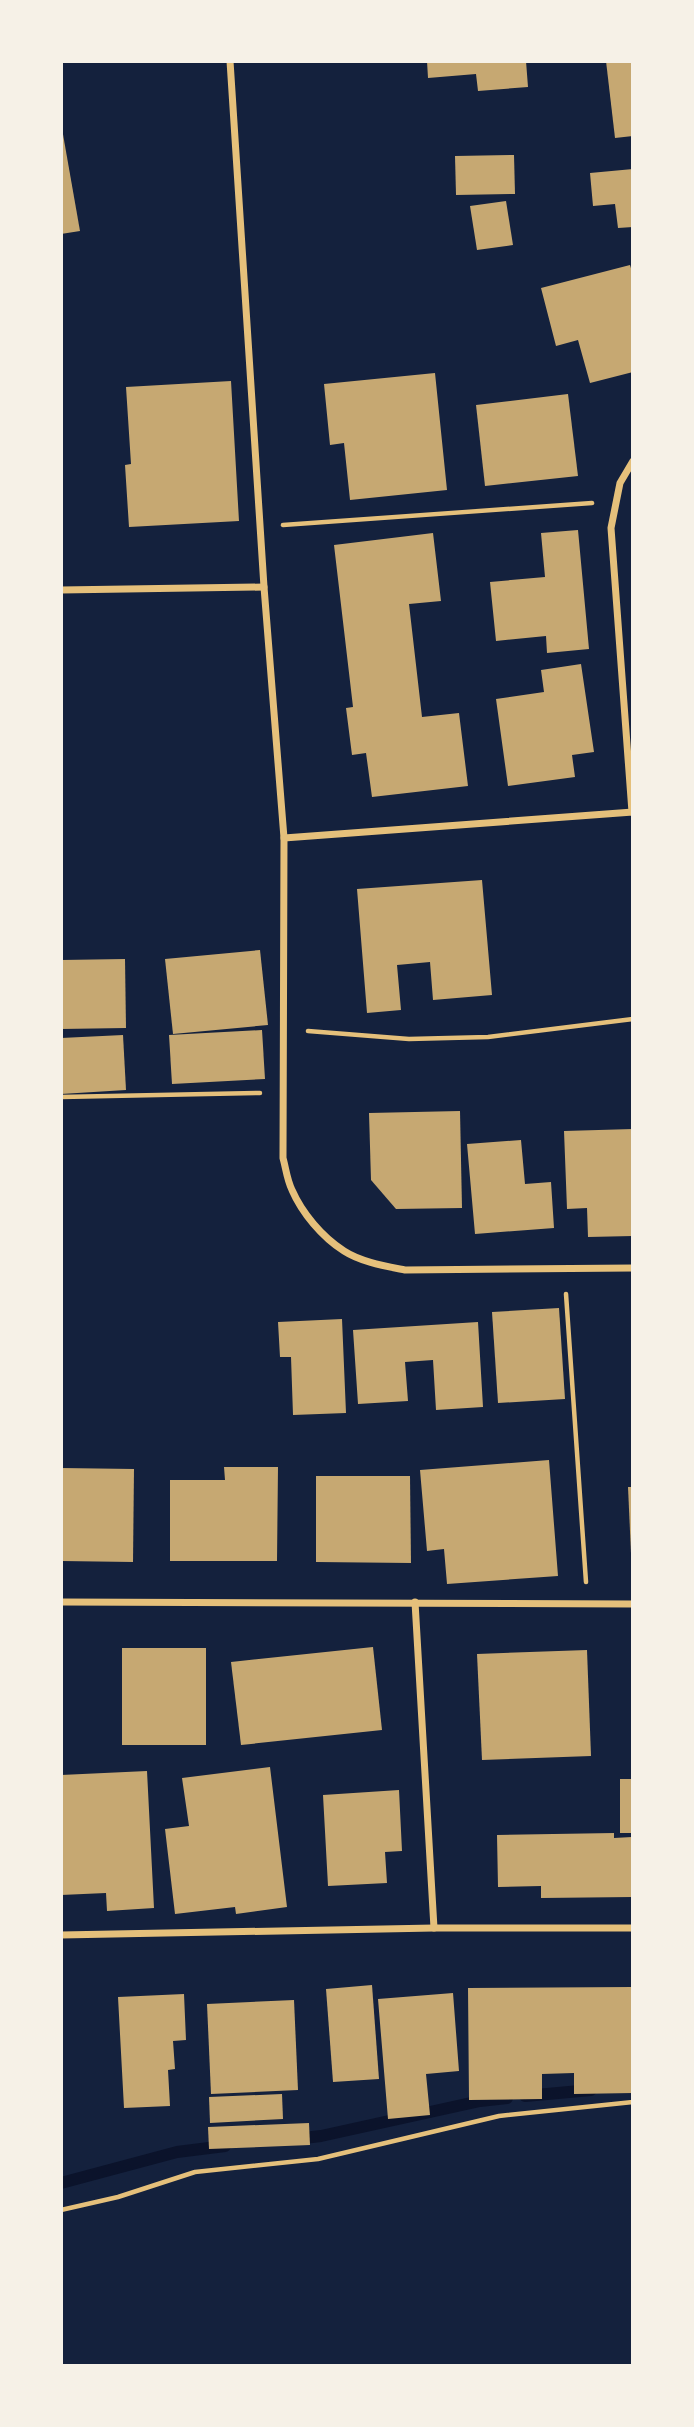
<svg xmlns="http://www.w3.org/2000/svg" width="694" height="2427" font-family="'Noto Serif',serif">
  <rect width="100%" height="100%" fill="#14213d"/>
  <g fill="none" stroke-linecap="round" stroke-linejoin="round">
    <g stroke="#0b132b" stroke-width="12">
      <polyline points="525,2096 591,2090"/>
      <polyline points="295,2139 321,2136 480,2101 507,2098"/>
      <polyline points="61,2183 177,2152 225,2146"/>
    </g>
  </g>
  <g fill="#c6a872">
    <polygon points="427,61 526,61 528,87 478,91 476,74 428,78"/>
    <polygon points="606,61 633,61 633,136 615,138"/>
    <polygon points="61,123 80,231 61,234"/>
    <polygon points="514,155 515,194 456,195 455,156"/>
    <polygon points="633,169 633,227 618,228 615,204 593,206 590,173"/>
    <polygon points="506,201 513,245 477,250 470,206"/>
    <polygon points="630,265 633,275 633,372 590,383 578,340 556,346 541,288"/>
    <polygon points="435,373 447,490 350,500 344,443 330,445 324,384"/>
    <polygon points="231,381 239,521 129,527 125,465 131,464 126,387"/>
    <polygon points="568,394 578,476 485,486 476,405"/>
    <polygon points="578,530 589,649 547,653 546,636 496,641 490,582 545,577 541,533"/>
    <polygon points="433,533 441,601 409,604 422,717 459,713 468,786 372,797 366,753 352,755 346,708 353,707 334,545"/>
    <polygon points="581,664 594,752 572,755 575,777 508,786 496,699 544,692 541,670"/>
    <polygon points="482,880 492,995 433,1000 430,962 397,965 401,1010 367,1013 357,889"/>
    <polygon points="260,950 268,1025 173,1034 165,959"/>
    <polygon points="125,959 126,1028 61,1029 61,960"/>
    <polygon points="262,1030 265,1079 172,1084 169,1035"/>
    <polygon points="123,1035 126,1090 61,1094 61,1038"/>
    <polygon points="460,1111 462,1208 396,1209 371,1180 369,1113"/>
    <polygon points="633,1129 633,1236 588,1237 587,1208 567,1209 564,1131"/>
    <polygon points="521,1140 525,1184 551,1182 554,1228 475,1234 467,1144"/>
    <polygon points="559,1308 565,1399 498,1403 492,1312"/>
    <polygon points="342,1319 346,1413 293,1415 291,1357 280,1357 278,1322"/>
    <polygon points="478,1322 483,1407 436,1410 433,1360 405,1362 408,1401 358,1404 353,1330"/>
    <polygon points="549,1460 558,1576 447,1584 444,1549 427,1551 420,1470"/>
    <polygon points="224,1467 278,1467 277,1561 170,1561 170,1480 225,1480"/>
    <polygon points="61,1468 134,1469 133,1562 61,1561"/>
    <polygon points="316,1476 410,1476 411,1563 316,1562"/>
    <polygon points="628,1487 633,1487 633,1553 631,1553"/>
    <polygon points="373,1647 382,1730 241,1745 231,1662"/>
    <rect x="122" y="1648" width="84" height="97"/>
    <polygon points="587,1650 591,1756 482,1760 477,1654"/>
    <polygon points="270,1767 287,1907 236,1914 235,1907 175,1914 165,1829 189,1826 182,1778"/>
    <polygon points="147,1771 154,1908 107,1911 106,1893 61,1895 61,1775"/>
    <rect x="620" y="1779" width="13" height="54"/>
    <polygon points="399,1790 402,1851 385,1852 387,1883 328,1886 323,1795"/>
    <polygon points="614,1833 614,1838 632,1837 633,1897 541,1898 541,1886 498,1887 497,1835"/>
    <polygon points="372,1985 379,2079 333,2082 326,1989"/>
    <polygon points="633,1987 633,2093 574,2094 574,2073 542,2074 542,2099 469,2100 468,1988"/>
    <polygon points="453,1993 459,2071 426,2074 430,2115 388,2119 378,1999"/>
    <polygon points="184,1994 186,2040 173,2041 175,2069 168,2070 170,2106 124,2108 118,1997"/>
    <polygon points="294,2000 298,2090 211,2094 207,2004"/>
    <polygon points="282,2094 283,2119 210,2123 209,2097"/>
    <polygon points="309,2123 310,2145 209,2149 208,2127"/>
  </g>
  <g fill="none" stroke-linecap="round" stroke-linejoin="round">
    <g stroke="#e5c07b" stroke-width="4.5">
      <polyline points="283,525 592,503"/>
      <polyline points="308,1031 409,1039 488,1037 633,1019"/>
      <polyline points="61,1097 260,1093"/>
      <polyline points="566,1294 586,1582"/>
      <polyline points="61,2210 118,2197 195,2172 318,2159 499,2116 633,2102"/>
    </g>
    <g stroke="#e5c07b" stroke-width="7">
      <path d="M230,61L264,587L284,838L283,1158C286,1169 287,1180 292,1190C302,1213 322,1237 344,1251C361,1262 385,1266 405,1270L633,1268"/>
      <polyline points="61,590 264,587"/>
      <polyline points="632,812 611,528 620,483 633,461"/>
      <polyline points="284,838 633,812"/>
      <polyline points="61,1602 633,1604"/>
      <polyline points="415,1602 434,1928"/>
      <polyline points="61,1935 434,1928 633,1928"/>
    </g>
  </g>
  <rect width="694" height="2427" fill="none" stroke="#f6f1e7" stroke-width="126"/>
</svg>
